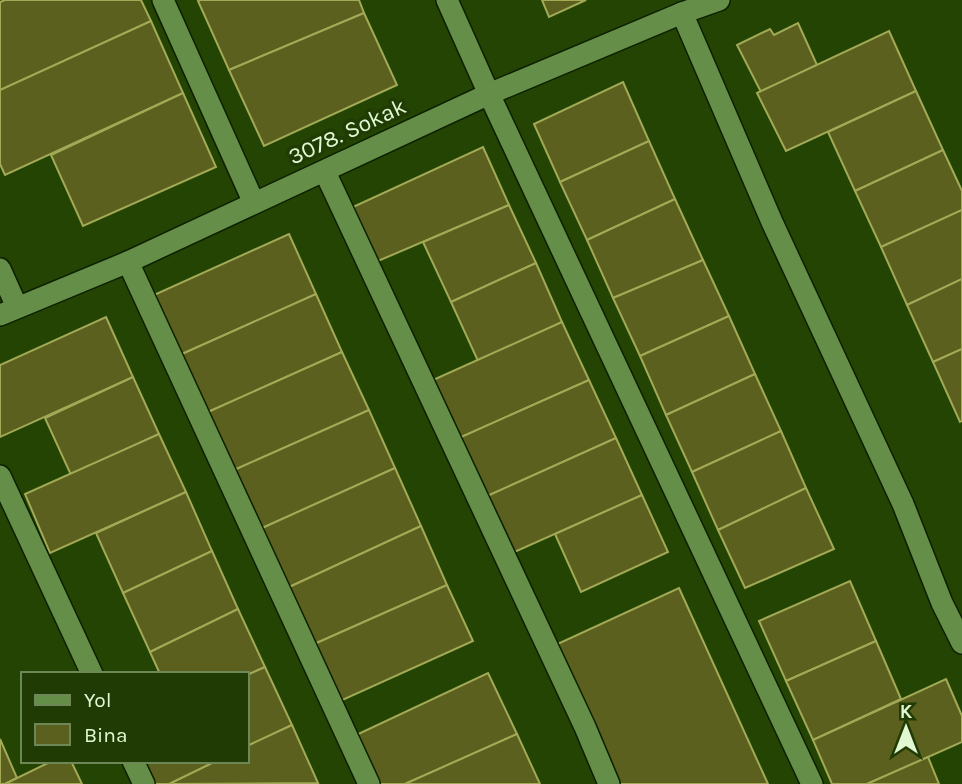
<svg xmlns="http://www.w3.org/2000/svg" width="962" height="784" font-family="Karla,sans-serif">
  <rect width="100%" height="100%" fill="#203c04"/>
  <path fill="#244404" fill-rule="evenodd" d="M0,0H962V784H0ZM23,674H247V761H23Z"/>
  <g fill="#5b601f" stroke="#a2aa56" stroke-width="2">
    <polygon points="5,0 141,0 151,21 0,90 0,2"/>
    <polygon points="200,0 359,0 364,13 229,70 198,1"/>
    <polygon points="542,0 586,0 549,17"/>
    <polygon points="364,13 397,85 264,146 229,70"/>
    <polygon points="151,21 183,93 5,175 0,164 0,90"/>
    <polygon points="798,23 817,65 761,92 737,45 770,29 774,35"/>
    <polygon points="889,31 916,91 786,151 757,93"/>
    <polygon points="623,82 649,141 560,182 534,124"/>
    <polygon points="916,91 943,150 855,191 828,132"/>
    <polygon points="183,93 216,167 83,226 51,155"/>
    <polygon points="649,141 675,199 587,240 560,182"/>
    <polygon points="483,147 509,205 378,261 353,207"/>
    <polygon points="943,150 962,191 962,210 881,247 855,191"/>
    <polygon points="675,199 703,260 613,298 587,240"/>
    <polygon points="509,205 536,263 451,302 423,242"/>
    <polygon points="962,210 962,279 907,305 881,247"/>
    <polygon points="289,234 316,294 182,354 154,295"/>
    <polygon points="703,260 729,316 640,356 613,298"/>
    <polygon points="536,263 562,322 478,361 451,302"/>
    <polygon points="962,279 962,349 933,362 907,305"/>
    <polygon points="316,294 342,352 208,412 182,354"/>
    <polygon points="729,316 755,374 666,415 640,356"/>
    <polygon points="106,317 133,377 0,437 0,365"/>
    <polygon points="562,322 589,380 459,438 433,380"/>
    <polygon points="962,349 962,421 960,422 933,362"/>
    <polygon points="342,352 369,410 234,470 208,412"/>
    <polygon points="755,374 781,431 692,472 666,415"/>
    <polygon points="133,377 159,434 71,475 45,418"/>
    <polygon points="589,380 616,438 485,497 459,438"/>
    <polygon points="369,410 395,468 260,529 234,470"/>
    <polygon points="781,431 806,488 718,530 692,472"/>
    <polygon points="159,434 186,492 50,553 25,494"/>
    <polygon points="616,438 642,495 510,554 485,497"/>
    <polygon points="395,468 421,526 287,588 260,529"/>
    <polygon points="806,488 834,549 745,588 718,530"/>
    <polygon points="186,492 212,551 123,593 96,533"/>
    <polygon points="642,495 668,552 581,592 555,534"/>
    <polygon points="421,526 447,585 312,645 287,588"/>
    <polygon points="212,551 238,609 150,652 123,593"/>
    <polygon points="850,581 876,641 786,681 759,621"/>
    <polygon points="447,585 473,641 338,702 312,645"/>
    <polygon points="679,588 768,784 614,784 551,647"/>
    <polygon points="238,609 265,667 247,675 160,674 150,652"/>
    <polygon points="876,641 901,699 813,740 786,681"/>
    <polygon points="265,667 292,725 247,746 247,675"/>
    <polygon points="488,673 517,734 405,784 376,784 354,736"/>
    <polygon points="946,679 962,716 962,742 867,784 832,784 813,740"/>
    <polygon points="292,725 318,783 169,784 216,761 247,761 247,746"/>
    <polygon points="517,734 540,784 405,784"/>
    <polygon points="0,739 17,778 5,784 0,784"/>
    <polygon points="928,757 939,784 867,784"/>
    <polygon points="52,761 71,761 82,784 5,784"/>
    <polygon points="145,761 216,761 169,784 155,784"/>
  </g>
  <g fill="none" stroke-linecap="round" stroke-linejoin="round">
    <defs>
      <g id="minor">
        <polyline points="163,0 254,203"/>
        <polyline points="447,0 489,94 812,784"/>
        <polyline points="682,13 772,222 903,504 942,603 962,643"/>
        <polyline points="325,172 585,727 609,784"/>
        <polyline points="128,262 369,784"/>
        <polyline points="0,269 17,307"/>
        <polyline points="0,315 128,262 489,94 682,13 719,0"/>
        <polyline points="0,476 92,674"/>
        <polyline points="133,761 144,784"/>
      </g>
    </defs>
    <use href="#minor" stroke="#0d2000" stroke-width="24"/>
    <use href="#minor" stroke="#658e48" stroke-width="21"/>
  </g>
  <g text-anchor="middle" stroke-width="7" stroke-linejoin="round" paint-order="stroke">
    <g font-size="23" fill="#e1f8d3" stroke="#203c04">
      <text transform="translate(347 131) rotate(-25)" y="8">3078. Sokak</text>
    </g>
  </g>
  <rect x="21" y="672" width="228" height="91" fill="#203c04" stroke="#6d8757" stroke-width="2"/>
  <rect x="35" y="695" width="35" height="10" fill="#658e48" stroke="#6d8757" stroke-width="2"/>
  <text x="84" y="707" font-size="21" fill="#e1f8d3">Yol</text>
  <rect x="35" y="724" width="35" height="21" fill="#5b601f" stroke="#6d8757" stroke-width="2"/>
  <text x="84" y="742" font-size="21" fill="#e1f8d3">Bina</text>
  <g transform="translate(906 728)" stroke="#203c04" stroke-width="5" paint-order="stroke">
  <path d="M0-5L12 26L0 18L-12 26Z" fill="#e1f8d3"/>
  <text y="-10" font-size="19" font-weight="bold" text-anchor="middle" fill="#e1f8d3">K</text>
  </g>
</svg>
